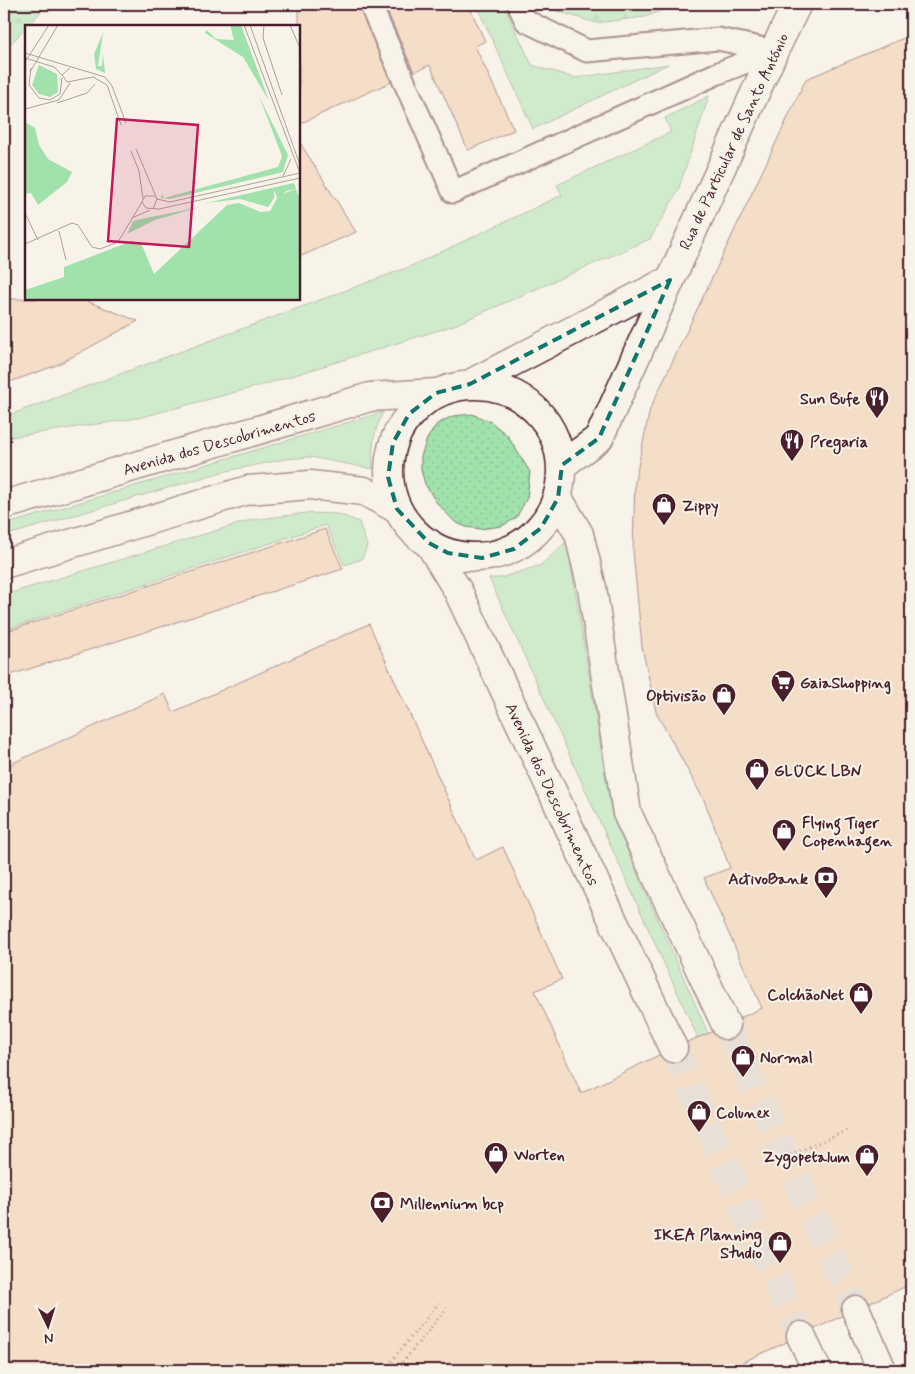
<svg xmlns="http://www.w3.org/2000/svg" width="915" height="1374" font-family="Mynerve,sans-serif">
  <defs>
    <pattern id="grass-dots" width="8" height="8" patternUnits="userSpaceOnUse" patternTransform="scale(1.25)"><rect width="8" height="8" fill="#a1e1ab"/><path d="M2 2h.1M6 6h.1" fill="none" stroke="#8cc193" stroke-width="1.8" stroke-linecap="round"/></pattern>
    <pattern id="forest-firs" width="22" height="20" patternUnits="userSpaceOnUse" patternTransform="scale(1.25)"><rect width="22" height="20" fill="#a1e1ab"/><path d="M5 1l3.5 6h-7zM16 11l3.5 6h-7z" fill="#8cc193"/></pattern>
  </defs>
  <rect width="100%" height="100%" fill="#f7f3e8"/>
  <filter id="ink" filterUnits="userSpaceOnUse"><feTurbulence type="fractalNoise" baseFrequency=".02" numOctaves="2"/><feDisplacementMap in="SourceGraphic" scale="10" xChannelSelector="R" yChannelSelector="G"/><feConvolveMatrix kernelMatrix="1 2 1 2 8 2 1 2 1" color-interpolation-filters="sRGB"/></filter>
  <g filter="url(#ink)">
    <polygon fill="url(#grass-dots)" stroke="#76806b" points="472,414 491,422 507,435 530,472 527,498 516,518 502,526 480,529 466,527 455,522 436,502 425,484 421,470 421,456 427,439 437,424 453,416"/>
    <g fill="url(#forest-firs)" stroke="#76806b">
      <polygon points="4,4 48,4 4,51"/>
      <polygon points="544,4 678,4 645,17 596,23 547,8"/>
    </g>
    <g fill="#a1e1ab" stroke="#76806b">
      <polygon points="476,4 503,4 532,65 575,78 668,64 533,129"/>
      <polygon points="709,96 678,191 650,239 452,326 266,384 138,418 4,438 4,417 409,267 562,195 557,185 671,132 665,118"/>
      <path d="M383,412C374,430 371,449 373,469L310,457L285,459L222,472L4,536V525Z"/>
      <polygon points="307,513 339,514 359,522 367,546 362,559 344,565 326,525 4,630 4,595 251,520"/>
      <polygon points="567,541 612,816 708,1033 698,1038 489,578 500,578 541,565"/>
    </g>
    <g fill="#f0c5a0" stroke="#4a1f2b">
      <polygon points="299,4 358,4 391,82 299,124"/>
      <polygon points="384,4 468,4 485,41 475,46 514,130 468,150 430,65 414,72"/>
      <polygon points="911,35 911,1284 870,1303 865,1297 858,1295 849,1296 843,1301 841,1308 842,1316 815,1329 809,1323 802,1320 795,1322 788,1328 786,1334 787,1342 725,1370 4,1370 4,767 165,694 173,712 369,624 476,860 503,847 562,979 535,991 581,1093 659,1055 665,1061 672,1064 679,1062 686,1056 688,1050 687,1042 712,1032 717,1037 724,1040 733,1039 738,1034 741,1027 740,1018 762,1008 704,878 730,868 704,800 656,712 642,647 633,550 635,481 650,409 806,79"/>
      <polygon points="299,141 356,232 299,257"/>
      <polygon points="4,299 81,299 138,321 57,365 4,384"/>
      <polygon points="325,529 343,569 4,677 4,632"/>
    </g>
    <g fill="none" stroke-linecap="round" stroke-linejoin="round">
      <g stroke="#d4c9c2" stroke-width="28" stroke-dasharray="28 14" stroke-linecap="butt">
        <polyline points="726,1025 856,1310"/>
        <polyline points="673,1048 801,1336"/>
      </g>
      <defs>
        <g id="service">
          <polyline points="370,4 453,192 716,74 774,51"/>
          <polyline points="518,4 526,21 587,51 718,39 774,51"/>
        </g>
        <g id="minor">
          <polyline points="470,384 670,280"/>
          <polyline points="562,465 599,438 774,51 797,4"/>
        </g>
        <g id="secondary">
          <circle cx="475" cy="471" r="86"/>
          <polyline points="558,498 579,534 592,588 627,813 726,1025"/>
          <polyline points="4,505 370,397 436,393"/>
          <polyline points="429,543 458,591 673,1048"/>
          <polyline points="4,564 248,490 310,485 364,491 397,509"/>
          <polyline points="856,1310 882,1370"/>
          <polyline points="801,1336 817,1370"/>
        </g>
      </defs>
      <use href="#service" stroke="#4a1f2b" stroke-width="25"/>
      <use href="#minor" stroke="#4a1f2b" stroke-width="31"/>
      <use href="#secondary" stroke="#4a1f2b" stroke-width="31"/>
      <g stroke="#4a1f2b" stroke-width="3" stroke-dasharray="1 4" stroke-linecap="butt">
        <polyline points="786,1157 850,1129"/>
        <polyline points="388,1365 439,1303"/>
        <polyline points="396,1370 447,1308"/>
      </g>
      <use href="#service" stroke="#f7f3e8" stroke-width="21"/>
      <use href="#minor" stroke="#f7f3e8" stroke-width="28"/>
      <use href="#secondary" stroke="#f7f3e8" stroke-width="28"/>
    </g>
  </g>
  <path d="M0 0H915V1374H0ZM670,280L599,438L562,465L558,498L541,528L514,549L482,558L448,553L429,543L397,509L388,477L393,443L409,414L436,393L470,384Z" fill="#f7f3e8" fill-opacity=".55" fill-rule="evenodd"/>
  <path fill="none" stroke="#0f766e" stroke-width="4" stroke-dasharray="10 6" stroke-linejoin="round" d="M670,280L599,438L562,465L558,498L541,528L514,549L482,558L448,553L429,543L397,509L388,477L393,443L409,414L436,393L470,384Z"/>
  <defs>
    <symbol id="restaurant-pin" viewBox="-11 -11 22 30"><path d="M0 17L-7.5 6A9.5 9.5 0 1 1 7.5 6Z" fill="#4a1f2b" stroke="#f7f3e8"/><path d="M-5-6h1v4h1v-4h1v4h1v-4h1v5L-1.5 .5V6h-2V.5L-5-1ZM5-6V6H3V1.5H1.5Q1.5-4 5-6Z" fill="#fff"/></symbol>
    <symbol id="shop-pin" viewBox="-11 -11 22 30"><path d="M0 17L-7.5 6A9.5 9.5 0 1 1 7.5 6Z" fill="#4a1f2b" stroke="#f7f3e8"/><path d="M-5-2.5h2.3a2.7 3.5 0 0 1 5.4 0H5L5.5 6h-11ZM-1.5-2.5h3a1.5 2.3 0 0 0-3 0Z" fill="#fff"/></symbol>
    <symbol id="supermarket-pin" viewBox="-11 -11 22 30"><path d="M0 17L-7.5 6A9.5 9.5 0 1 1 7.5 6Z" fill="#4a1f2b" stroke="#f7f3e8"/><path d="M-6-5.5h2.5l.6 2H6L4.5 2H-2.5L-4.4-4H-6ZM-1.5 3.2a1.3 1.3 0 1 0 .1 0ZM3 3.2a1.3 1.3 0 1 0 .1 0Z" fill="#fff"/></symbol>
    <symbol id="bank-pin" viewBox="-11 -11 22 30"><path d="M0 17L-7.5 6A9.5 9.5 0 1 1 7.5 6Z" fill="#4a1f2b" stroke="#f7f3e8"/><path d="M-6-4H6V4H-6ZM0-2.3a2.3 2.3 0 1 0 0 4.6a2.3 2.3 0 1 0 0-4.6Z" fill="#fff"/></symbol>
  </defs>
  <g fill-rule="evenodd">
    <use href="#restaurant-pin" x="863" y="384" width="28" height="38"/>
    <use href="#restaurant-pin" x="778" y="427" width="28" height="38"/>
    <use href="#shop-pin" x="650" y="491" width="28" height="38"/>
    <use href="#supermarket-pin" x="769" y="668" width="28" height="38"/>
    <use href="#shop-pin" x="710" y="681" width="28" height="38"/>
    <use href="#shop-pin" x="743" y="756" width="28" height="38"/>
    <use href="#shop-pin" x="770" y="817" width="28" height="38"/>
    <use href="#bank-pin" x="812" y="864" width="28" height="38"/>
    <use href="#shop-pin" x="847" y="980" width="28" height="38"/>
    <use href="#shop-pin" x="729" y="1043" width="28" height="38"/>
    <use href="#shop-pin" x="685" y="1098" width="28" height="38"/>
    <use href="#shop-pin" x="482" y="1140" width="28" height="38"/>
    <use href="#shop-pin" x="853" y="1142" width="28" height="38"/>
    <use href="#bank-pin" x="368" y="1189" width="28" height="38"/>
    <use href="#shop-pin" x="766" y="1229" width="28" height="38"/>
  </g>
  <g text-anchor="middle" stroke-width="4" stroke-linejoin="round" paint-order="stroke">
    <g font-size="16" fill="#4a1f2b" stroke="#f7f3e8">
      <text transform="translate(733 141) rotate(-65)" y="6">Rua de Particular de Santo António</text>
      <text transform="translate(219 442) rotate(-16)" y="6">Avenida dos Descobrimentos</text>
      <text transform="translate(553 794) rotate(65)" y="6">Avenida dos Descobrimentos</text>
    </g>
    <g font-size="16" font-weight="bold" fill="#4a1f2b" stroke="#f7f3e8" text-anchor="start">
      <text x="860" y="404" text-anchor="end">Sun Bufe</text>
      <text x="810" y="447">Pregaria</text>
      <text x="682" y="511">Zippy</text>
      <text x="800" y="688">GaiaShopping</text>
      <text x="706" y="701" text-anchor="end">Optivisão</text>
      <text x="774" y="776">GLÜCK LBN</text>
      <text x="802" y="828">Flying Tiger<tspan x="802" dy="18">Copenhagen</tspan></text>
      <text x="808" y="884" text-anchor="end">ActivoBank</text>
      <text x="844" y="1000" text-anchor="end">ColchãoNet</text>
      <text x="760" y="1063">Normal</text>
      <text x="716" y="1118">Colunex</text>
      <text x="514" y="1160">Worten</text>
      <text x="850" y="1162" text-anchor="end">Zygopetalum</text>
      <text x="400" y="1209">Millennium bcp</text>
      <text x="762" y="1240" text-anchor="end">IKEA Planning<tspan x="762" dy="18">Studio</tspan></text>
    </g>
  </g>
  <g transform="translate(25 25)">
    <rect width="275" height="275" fill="#f7f3e8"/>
    <path d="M205,0H216L244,76L218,32L180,8L182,5L191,14L209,15ZM14,40L32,49L33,67L25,72L14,69L7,60Z" fill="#a1e1ab"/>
    <path d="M0,97L10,103L14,120L23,134L47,147L42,157L13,180L6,168L0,169ZM271,164L275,175V275H0V265L39,252V242L107,216L116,218L129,249L202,180L214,178L236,187L245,186L254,170Z" fill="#a1e1ab"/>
    <path d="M78,8L73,41H77L78,29L80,48L71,44L69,29ZM234,71L263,130L258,147L145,174L136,173L137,169L139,173L253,142L257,131ZM269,158L271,164L261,166L253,174L249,165V173L243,182L215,174L181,178ZM175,182L130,195L102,209L108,196L116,194Z" fill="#a1e1ab"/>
    <path fill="none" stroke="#b29e9c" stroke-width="1" d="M219,0L275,148M225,0L275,140M239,0L238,13L257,70M265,0L275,23M0,28L80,52L87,61L101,98M0,33L29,42L37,50M0,37L24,0M6,43L4,60L14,73L25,75L35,69L37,53M45,43L37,50L42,57L68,52L82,60L96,100M5,47L33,0M32,78L62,68L70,59M0,84L34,75L45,58M111,124L132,174L128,184M106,126L114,146L118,174M258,151L266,134M130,171H120L117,177L121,183L134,184L275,153M132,174L145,177L275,148M0,188L13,215M107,193L125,185M34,206L41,235M0,219L47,198L53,200L67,222L75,224L93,217L117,177"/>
    <path fill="#c2185b" fill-opacity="0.15" stroke="#c2185b" stroke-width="2.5" d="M92,94L173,100L164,222L83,216Z"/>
    <rect width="275" height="275" fill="none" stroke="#4a1f2b" stroke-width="2.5"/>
  </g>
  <rect width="915" height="1374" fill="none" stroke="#f7f3e8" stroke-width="20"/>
  <rect x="10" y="10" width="895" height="1354" fill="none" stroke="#4a1f2b" stroke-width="2" filter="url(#ink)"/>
  <g transform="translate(48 1326) rotate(176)" stroke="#f7f3e8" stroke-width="4" paint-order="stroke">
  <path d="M0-4L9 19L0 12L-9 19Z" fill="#4a1f2b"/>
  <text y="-8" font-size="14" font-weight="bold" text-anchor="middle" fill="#4a1f2b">N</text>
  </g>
</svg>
